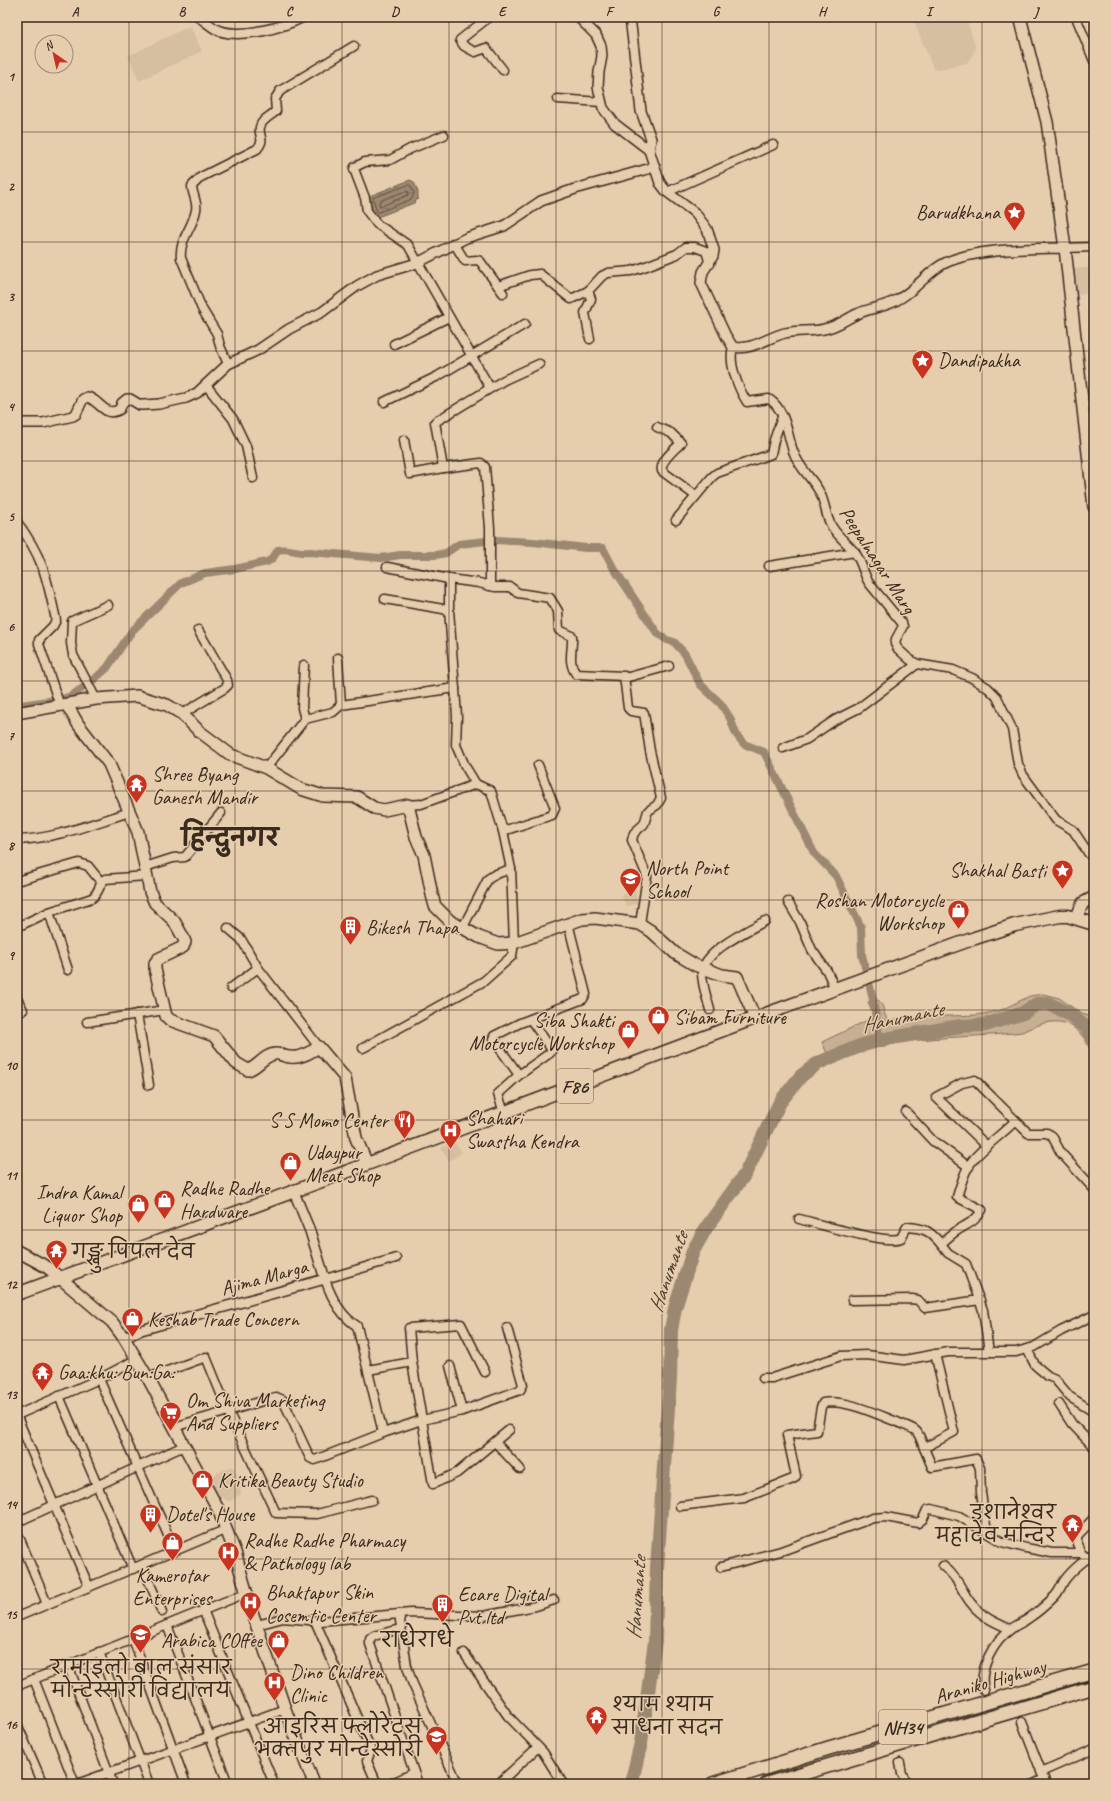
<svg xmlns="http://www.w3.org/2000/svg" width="1111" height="1801" font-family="Caveat,'Playpen Sans Deva',sans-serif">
  <defs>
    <pattern id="water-ripples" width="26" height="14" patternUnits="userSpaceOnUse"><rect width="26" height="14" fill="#9c8770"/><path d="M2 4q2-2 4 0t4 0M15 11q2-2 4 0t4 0" fill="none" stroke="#806f5b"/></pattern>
  </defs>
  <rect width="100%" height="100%" fill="#e6cdae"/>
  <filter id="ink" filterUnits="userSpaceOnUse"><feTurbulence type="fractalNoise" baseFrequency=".025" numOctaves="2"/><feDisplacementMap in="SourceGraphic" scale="8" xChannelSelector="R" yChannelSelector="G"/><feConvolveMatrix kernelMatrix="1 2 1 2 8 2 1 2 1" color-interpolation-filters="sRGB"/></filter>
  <g filter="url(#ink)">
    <g fill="#d6bea0">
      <polygon points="920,17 966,17 976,49 967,63 934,70 914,22"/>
      <polygon points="190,26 202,51 139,81 128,56"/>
      <polygon points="1094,267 1094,294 1069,293 1066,270"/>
      <polygon points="635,890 638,903 626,906 621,895"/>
      <polygon points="454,1141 462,1153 449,1161 441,1148"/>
      <polygon points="233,1466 240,1482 241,1494 229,1502 217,1494 207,1478"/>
    </g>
    <path fill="#c7af94" stroke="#816c59" d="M1043,994L1059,998L1082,1014L1089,1016L1094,1012V1053C1074,1019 1059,1014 1022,1032C958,1040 890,1033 832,1065L822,1042L870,1019L873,1013L868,1002L878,1000C885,1006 883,1014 888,1021L922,1017L977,1015L999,1011L1030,996Z"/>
    <polygon fill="url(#water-ripples)" stroke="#75624f" points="410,180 414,182 418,192 418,199 414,203 375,218 367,197"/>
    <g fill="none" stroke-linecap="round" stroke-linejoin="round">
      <g stroke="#624f3f" stroke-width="1">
        <polygon points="409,185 411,186 414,193 412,199 379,212 377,212 373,198"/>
        <polygon points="406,191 409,192 408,195 382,206 379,205 380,201"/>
      </g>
      <g stroke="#75624f" stroke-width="2.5">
        <polyline points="1087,1028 1094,1020"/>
        <polyline points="26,1262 51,1277"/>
      </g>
      <path stroke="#9c8770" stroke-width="8" d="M17,704L21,705L62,699L71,696L90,683L107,668L132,631L181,583L205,573L235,569L267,562L272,559L278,550C290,547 298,554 310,552L381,558L400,555H436L446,553L459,544L495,540L533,542L586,548H603L613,567L657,633L667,640L674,642L685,654L700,684L721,704L730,718L736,734L744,744L764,752L814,853L836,876L861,927L862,955L872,995L880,1040"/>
      <polyline stroke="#9c8770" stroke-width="14" points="631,1784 641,1743 655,1641 657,1568 670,1379 671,1330 675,1308 693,1251 706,1228 745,1174 780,1102 801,1076 818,1063 860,1046 880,1040 960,1026 985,1025 1023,1013 1037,1004 1047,1003 1058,1008 1070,1015 1087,1028 1094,1043"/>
      <defs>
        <g id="minor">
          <polyline points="489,17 460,40 464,46 475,52 486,48 503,70"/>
          <polyline points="1076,17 1094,61"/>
          <polyline points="558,99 601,102"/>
          <polyline points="444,135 410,149 390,160 365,162 355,167 354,169 365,198 367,211 377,224 408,245 490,388"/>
          <polyline points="667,192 773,145"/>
          <polyline points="454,243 465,261 477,260 480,261 503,293"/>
          <polyline points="1065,248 1094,247"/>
          <polyline points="498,286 530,275 540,274 571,299 588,291 602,276 608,273 631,271 641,268 677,254 686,247 695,247 706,251 710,264"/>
          <polyline points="588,291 591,299 585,313 590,339"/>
          <polyline points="394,344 449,317"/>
          <path d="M733,347C728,363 738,388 747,402L769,399C786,410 787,433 793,451C800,470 810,475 819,491C825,501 825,513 830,523C835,535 847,542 855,553C862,562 863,573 869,583L902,623L903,626L896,639L895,644L898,649L909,659L917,664L953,670L972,678L988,688L997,697L1012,729L1018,764L1023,775L1056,820L1073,830L1089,854L1094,855"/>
          <path d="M228,364L220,346L217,334L202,309L181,258C179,239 193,228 196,210C198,202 192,194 192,186L201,177L257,149C266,139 258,137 260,127C262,119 271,116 276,111L275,99L280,91L354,46"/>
          <polyline points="206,385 233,419 246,446 253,478"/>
          <polyline points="384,402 438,376 525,324"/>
          <path d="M657,427L671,433L681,443C674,450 659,462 662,471L696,496"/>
          <polyline points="404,440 410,474 443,468"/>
          <polyline points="676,520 712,477 717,473 771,454 774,440 782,417"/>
          <path d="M17,522C43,557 47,578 56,620L53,626L39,640V644L60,706"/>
          <polyline points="769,566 855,552"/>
          <polyline points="387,567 449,579 449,610 457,716 456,745 465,766 476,784 421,804 408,805"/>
          <path d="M449,579L479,583L495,587H510L518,593L550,598L558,611L559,630L572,636C573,650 567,662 576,674L624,676L628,708L631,711L644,713L650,751L661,798L657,805L648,811L644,824L634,833L632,840L647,876L640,924"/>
          <polyline points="490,586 490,528 485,467 481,463 443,468 435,422 504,380 539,364"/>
          <polyline points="385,599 449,610"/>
          <polyline points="338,658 341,705"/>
          <polyline points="304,665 302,708 305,719"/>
          <polyline points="625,678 669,666"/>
          <polyline points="96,699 73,655 71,643 72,621 108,605"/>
          <polyline points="182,714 225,688 228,685 227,680 198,630"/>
          <polyline points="783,748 807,739 835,720 859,708 917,664"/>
          <polyline points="266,768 305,719 333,712 341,705 455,688"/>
          <polyline points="503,831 552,815 555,808 538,765"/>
          <path d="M17,840C56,839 93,823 130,812"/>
          <polyline points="145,867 173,858 185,857 221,813"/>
          <polyline points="20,880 79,863 88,866 101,882"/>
          <polyline points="788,902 800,922 812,950 827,971 835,989"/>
          <polyline points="49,912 68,970"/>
          <path d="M17,927L49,912L92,898C100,892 98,885 105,879L146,876"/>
          <polyline points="463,927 488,879 496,874 511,869"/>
          <polyline points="228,928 241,939 258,968 319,1047"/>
          <polyline points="231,988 258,968"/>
          <polyline points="17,999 23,1010"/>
          <path d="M710,1010C707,998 702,985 702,973C703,951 749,930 765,921"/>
          <polyline points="137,1014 149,1085"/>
          <polyline points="87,1022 165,1010"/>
          <polyline points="363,1048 484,981 512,956 514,943 511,869 503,831 491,791 476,784"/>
          <polyline points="519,1075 550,1053 552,1050 531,1020"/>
          <polyline points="906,1112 933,1141 969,1167"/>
          <polyline points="504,1113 498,1094 519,1075 493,1039 494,1036 520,1023 583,999 586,994 568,923"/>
          <polyline points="987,1146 936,1097 962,1083 975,1080 1028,1133 1047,1133 1052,1136 1061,1153 1094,1189"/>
          <path d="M799,1219C816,1223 887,1245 901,1238L907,1227C925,1228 930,1231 941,1244"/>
          <polyline points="852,1300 912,1299 918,1300 925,1308 980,1300"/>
          <polyline points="1027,1349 1035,1365 1048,1376 1055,1379 1070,1397 1094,1412"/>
          <path d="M989,1352L983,1310L966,1264L948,1253L941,1244C945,1240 950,1236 955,1232C965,1225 976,1222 982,1210L957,1197C960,1187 963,1176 968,1167C979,1149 1001,1136 1015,1121"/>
          <polyline points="450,1366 462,1411"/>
          <polyline points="368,1370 412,1362"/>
          <polyline points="485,1372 461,1324 409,1328 412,1362 433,1484 457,1473 509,1430"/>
          <polyline points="148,1378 206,1357 228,1411 276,1513 317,1514 372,1500"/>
          <polyline points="763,1378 772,1378 841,1356 867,1355 904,1360 948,1352 1016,1352 1034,1347 1061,1331 1094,1315"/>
          <polyline points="99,1379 175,1551"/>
          <polyline points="59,1396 133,1569"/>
          <polyline points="1059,1404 1072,1424 1094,1447"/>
          <polyline points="17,1415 99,1379 137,1359"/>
          <polyline points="17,1417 89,1587"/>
          <polyline points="174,1427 276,1397 283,1400 310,1458 315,1460 383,1433 422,1420 462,1411 520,1390 523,1385 507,1328"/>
          <path d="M383,1433L357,1326C341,1316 331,1297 325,1279L396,1258"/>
          <polyline points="495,1442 520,1469"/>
          <polyline points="924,1448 932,1467 976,1459 980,1468 981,1493 987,1532"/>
          <path d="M680,1506L744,1498L793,1479L796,1476L787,1435L817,1431L821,1407L823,1403C846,1399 876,1414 897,1422C903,1425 911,1427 916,1431C920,1435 922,1443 924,1448L954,1432L935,1354"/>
          <polyline points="17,1522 184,1446"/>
          <polyline points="17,1532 47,1604"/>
          <polyline points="1081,1553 1077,1544 1077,1536 1094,1518"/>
          <polyline points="142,1565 162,1612"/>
          <path d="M943,1566C954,1574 959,1584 966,1596C977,1614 991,1621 1010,1629"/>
          <polyline points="721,1567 781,1551 873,1518 886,1517 918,1523 923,1519 927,1510 931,1509 959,1516 1002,1542 1026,1548 1052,1553 1081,1553 1087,1558"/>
          <polyline points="203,1610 274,1784"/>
          <polyline points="399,1614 407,1666 412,1682 458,1784"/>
          <polyline points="17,1617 227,1529"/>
          <polyline points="320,1621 316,1623 371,1750 367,1761 377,1784"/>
          <polyline points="167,1625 228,1784"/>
          <polyline points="257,1625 283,1618 320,1621 411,1613 483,1616 536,1606 554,1600"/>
          <polyline points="400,1629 374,1636 370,1639 370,1644 418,1784"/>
          <polyline points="133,1639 186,1784"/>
          <polyline points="99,1652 149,1784"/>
          <polyline points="464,1653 508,1716 543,1752 563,1784"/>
          <polyline points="68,1665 113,1784"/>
          <polyline points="34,1679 75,1784"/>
          <polyline points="17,1686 246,1593"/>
          <path d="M984,1690C978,1669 994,1641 1011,1629C1016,1625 1024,1622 1029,1618C1038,1612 1047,1604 1055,1596C1059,1592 1061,1586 1064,1581C1071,1571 1084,1560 1094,1554"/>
          <polyline points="1022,1722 1046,1784"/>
          <polyline points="17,1724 43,1784"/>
          <polyline points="900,1763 902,1774 908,1784"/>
          <polyline points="1041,1772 1094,1749"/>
          <polyline points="77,1784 285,1709"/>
          <polyline points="390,1784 414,1773"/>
          <polyline points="498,1784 538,1747"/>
          <polyline points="1034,1784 1044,1779"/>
        </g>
        <g id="tertiary">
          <path d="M199,17C206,21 213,29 220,31C243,38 282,28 303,17"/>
          <path d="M578,17L596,35L601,46L602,56L599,72L598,87L603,108L615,124L649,150L660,183L667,192L695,213L707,229L714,250L713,256L703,272L701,283L726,336L733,347C752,351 768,337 785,333C798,330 812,332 824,329C837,327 846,319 857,314C870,308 885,307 897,300C915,291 928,271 945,263C977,248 1029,249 1065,248"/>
          <polyline points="630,17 641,111 651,139 649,150"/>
          <path d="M17,423H43L73,416L76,414L83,399L87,397C99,399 105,419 120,409L122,403L127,399H130L140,405H144L159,404L186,398L197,393L228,364L258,350L289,329L322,312L357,286L377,275L417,263L466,238L504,226L541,201L575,189L655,167"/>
          <polyline points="124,1338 141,1330 325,1279 310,1231 294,1192"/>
        </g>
        <g id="secondary">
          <polyline points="1020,17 1047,122 1065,248 1094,507"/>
          <path d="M67,705L78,724L109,764L138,832L150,892L155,903L174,921L183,937L185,942L183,947L158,959L155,963V969L166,1016L170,1020L214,1036L236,1063L248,1070C258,1067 264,1055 275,1054C279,1053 285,1057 290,1057C300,1059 310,1052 319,1047L345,1078L356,1138L367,1164"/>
          <polyline points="17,711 22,712 96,699 137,696 167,705 182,714 199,731 231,755 266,768 301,789 323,796 357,797 374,808 384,810 408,805 416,837 424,855 432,895 435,906 450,921 479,937 498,944 514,943 582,919 595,918 640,924 651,931 675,953 695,965 722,975 737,977 755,1018"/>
          <polyline points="1076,918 1083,903 1094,897"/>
          <polyline points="17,1251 47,1267 112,1322 124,1338 148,1378 218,1509 235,1552 252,1612 285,1709 314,1784"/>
        </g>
        <polyline id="primary" points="17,1294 343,1173 755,1018 975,938 1015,925 1060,916 1068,916 1094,924"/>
        <g id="trunk">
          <polyline points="713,1784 829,1748 1094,1671"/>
          <polyline points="767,1784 1094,1687"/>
        </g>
      </defs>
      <use href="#minor" stroke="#3b2a1e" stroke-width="11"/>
      <use href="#tertiary" stroke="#3b2a1e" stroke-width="12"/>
      <use href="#secondary" stroke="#3b2a1e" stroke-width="14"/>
      <use href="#primary" stroke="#3b2a1e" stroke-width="15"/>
      <use href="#trunk" stroke="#3b2a1e" stroke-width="16"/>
      <use href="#minor" stroke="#e6cdae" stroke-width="8"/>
      <use href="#tertiary" stroke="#e6cdae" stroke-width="9"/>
      <use href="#secondary" stroke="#e6cdae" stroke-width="11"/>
      <use href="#primary" stroke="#e6cdae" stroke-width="12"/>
      <use href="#trunk" stroke="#e6cdae" stroke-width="13"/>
    </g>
  </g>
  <path fill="none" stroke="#3b2a1e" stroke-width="1" stroke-opacity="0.55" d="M129,17V1784M235,17V1784M342,17V1784M449,17V1784M556,17V1784M662,17V1784M769,17V1784M876,17V1784M982,17V1784M17,132H1094M17,242H1094M17,351H1094M17,461H1094M17,571H1094M17,681H1094M17,791H1094M17,900H1094M17,1010H1094M17,1120H1094M17,1230H1094M17,1340H1094M17,1450H1094M17,1559H1094M17,1669H1094"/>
  <defs>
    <symbol id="sight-pin" viewBox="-11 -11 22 30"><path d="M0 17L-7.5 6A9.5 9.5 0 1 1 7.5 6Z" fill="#c8321e" stroke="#e6cdae"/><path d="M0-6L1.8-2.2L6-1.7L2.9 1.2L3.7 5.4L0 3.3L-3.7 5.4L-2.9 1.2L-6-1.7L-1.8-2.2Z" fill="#fff"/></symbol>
    <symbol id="temple-pin" viewBox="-11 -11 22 30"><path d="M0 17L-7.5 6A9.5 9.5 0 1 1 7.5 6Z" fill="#c8321e" stroke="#e6cdae"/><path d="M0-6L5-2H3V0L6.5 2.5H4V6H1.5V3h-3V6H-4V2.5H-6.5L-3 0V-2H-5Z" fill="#fff"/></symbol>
    <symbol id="school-pin" viewBox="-11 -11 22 30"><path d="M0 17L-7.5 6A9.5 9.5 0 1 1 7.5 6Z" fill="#c8321e" stroke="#e6cdae"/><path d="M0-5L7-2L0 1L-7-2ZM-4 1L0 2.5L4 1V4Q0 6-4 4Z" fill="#fff"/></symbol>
    <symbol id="shop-pin" viewBox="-11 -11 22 30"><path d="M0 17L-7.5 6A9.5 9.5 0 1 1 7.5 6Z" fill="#c8321e" stroke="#e6cdae"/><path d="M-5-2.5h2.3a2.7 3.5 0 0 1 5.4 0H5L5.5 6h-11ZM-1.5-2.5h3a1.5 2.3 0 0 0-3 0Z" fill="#fff"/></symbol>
    <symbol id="building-pin" viewBox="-11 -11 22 30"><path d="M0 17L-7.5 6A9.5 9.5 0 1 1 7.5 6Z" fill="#c8321e" stroke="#e6cdae"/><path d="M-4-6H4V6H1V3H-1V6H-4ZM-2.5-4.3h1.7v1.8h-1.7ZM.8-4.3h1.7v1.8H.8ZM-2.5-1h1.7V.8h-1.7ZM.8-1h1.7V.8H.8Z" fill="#fff"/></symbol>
    <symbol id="restaurant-pin" viewBox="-11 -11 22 30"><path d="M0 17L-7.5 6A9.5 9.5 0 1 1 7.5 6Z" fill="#c8321e" stroke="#e6cdae"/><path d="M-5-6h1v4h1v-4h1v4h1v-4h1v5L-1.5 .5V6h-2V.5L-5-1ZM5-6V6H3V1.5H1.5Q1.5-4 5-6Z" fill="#fff"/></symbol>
    <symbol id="hospital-pin" viewBox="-11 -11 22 30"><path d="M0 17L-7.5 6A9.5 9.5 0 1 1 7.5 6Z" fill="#c8321e" stroke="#e6cdae"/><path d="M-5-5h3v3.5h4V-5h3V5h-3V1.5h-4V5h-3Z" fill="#fff"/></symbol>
    <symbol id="supermarket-pin" viewBox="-11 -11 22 30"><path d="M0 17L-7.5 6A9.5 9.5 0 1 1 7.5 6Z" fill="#c8321e" stroke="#e6cdae"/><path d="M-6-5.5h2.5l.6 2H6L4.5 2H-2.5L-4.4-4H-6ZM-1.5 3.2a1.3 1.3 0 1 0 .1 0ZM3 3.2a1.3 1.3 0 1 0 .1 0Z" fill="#fff"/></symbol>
  </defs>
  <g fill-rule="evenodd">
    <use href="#sight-pin" x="1002" y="200" width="25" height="34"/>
    <use href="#sight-pin" x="910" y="348" width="25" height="34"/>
    <use href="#temple-pin" x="124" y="772" width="25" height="34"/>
    <use href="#sight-pin" x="1050" y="858" width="25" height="34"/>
    <use href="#school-pin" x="618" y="866" width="25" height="34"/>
    <use href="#shop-pin" x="946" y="898" width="25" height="34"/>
    <use href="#building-pin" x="338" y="914" width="25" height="34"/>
    <use href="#shop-pin" x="646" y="1004" width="25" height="34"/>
    <use href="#shop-pin" x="616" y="1018" width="25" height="34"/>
    <use href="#restaurant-pin" x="392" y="1108" width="25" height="34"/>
    <use href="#hospital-pin" x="438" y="1118" width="25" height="34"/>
    <use href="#shop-pin" x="278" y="1150" width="25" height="34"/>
    <use href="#shop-pin" x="152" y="1188" width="25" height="34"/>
    <use href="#shop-pin" x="126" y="1192" width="25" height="34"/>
    <use href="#temple-pin" x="44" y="1238" width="25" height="34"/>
    <use href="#shop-pin" x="120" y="1306" width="25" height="34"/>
    <use href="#temple-pin" x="30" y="1360" width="25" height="34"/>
    <use href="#supermarket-pin" x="158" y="1400" width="25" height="34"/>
    <use href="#shop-pin" x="190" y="1468" width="25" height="34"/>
    <use href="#building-pin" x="138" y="1502" width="25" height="34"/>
    <use href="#temple-pin" x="1060" y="1512" width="25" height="34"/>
    <use href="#shop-pin" x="160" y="1530" width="25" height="34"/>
    <use href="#hospital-pin" x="216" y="1540" width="25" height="34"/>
    <use href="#hospital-pin" x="238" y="1590" width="25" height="34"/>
    <use href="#building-pin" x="430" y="1592" width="25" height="34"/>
    <use href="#school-pin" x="128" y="1622" width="25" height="34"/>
    <use href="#shop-pin" x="266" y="1628" width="25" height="34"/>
    <use href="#hospital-pin" x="262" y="1670" width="25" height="34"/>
    <use href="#temple-pin" x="584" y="1704" width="25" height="34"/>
    <use href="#school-pin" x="424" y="1724" width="25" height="34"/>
  </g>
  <g text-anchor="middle" stroke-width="3" stroke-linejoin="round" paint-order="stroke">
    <g fill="#e6cdae" stroke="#6e5b49" stroke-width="1">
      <rect x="557" y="1069" width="36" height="34" rx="3"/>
      <rect x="879" y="1710" width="48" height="34" rx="3"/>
    </g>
    <g font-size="19" font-weight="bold" fill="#3b2a1e">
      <text x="575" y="1093">F86</text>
      <text x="903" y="1734">NH34</text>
    </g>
    <g font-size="20" fill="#3b2a1e" stroke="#e6cdae" text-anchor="start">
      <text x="1000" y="219" text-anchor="end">Barudkhana</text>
      <text x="938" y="367">Dandipakha</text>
      <text x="152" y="781">Shree Byang<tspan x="152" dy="23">Ganesh Mandir</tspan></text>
      <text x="646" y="875">North Point<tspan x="646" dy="23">School</tspan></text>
      <text x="1046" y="877" text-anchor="end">Shakhal Basti</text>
      <text x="944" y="907" text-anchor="end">Roshan Motorcycle<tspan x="944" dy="23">Workshop</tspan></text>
      <text x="366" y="934">Bikesh Thapa</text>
      <text x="674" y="1024">Sibam Furniture</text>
      <text x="614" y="1027" text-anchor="end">Siba Shakti<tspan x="614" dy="23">Motorcycle Workshop</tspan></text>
      <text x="466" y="1125">Shahari<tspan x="466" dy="23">Swastha Kendra</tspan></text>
      <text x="388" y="1127" text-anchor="end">S S Momo Center</text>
      <text x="306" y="1159">Udaypur<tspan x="306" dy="23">Meat Shop</tspan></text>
      <text x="180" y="1195">Radhe Radhe<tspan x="180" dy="23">Hardware</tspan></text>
      <text x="122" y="1199" text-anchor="end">Indra Kamal<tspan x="122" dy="23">Liquor Shop</tspan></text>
      <text x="72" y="1258">गङ्खु पिपल देव</text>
      <text x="148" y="1326">Keshab Trade Concern</text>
      <text x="58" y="1379">Gaa:khu: Bun:Ga:</text>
      <text x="186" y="1407">Om Shiva Marketing<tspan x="186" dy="23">And Suppliers</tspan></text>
      <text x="218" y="1487">Kritika Beauty Studio</text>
      <text x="1056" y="1519" text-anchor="end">इशानेश्वर<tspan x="1056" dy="23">महादेव मन्दिर</tspan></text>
      <text x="166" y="1521">Dotel's House</text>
      <text x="244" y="1547">Radhe Radhe Pharmacy<tspan x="244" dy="23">&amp; Pathology lab</tspan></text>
      <text x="172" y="1582" text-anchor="middle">Kamerotar<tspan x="172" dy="23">Enterprises</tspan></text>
      <text x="266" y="1599">Bhaktapur Skin<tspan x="266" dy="23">Cosemtic Center</tspan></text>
      <text x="458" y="1601">Ecare Digital<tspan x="458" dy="23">Pvt ltd</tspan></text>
      <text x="262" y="1647" text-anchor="end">Arabica COffee</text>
      <text x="141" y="1674" text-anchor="middle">रामाइलो बाल संसार<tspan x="141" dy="23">मोन्टेस्सोरी विद्यालय</tspan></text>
      <text x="290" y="1679">Dino Children<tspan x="290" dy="23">Clinic</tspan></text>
      <text x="612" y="1711">श्याम श्याम<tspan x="612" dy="23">साधना सदन</tspan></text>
      <text x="422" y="1733" text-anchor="end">आइरिस फ्लोरेट्स<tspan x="422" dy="23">भक्तपुर मोन्टेस्सोरी</tspan></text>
    </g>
    <g font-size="20" fill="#3b2a1e" stroke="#e6cdae">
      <text transform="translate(878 560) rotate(57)" y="7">Peepalnagar Marg</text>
      <text transform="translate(264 1277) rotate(-15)" y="7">Ajima Marga</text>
      <text transform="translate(990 1681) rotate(-16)" y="7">Araniko Highway</text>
    </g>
    <g font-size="21" font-style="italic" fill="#4e3d2e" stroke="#e6cdae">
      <text transform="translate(902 1017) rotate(-12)" y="7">Hanumante</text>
      <text transform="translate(668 1272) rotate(-71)" y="7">Hanumante</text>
      <text transform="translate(636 1598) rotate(-86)" y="7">Hanumante</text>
    </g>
    <g font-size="21" fill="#3b2a1e" stroke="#e6cdae">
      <text x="417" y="1647">राधेराधे</text>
    </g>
    <g font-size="24" font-weight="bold" fill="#3b2a1e" stroke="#e6cdae">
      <text x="230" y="846">हिन्दुनगर</text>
    </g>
  </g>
  <rect width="1111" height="1801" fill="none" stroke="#e6cdae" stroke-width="44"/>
  <g transform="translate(54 54) rotate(326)"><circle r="19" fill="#e6cdae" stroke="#a28c74"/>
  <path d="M0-3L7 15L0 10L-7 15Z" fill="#c8321e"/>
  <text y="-6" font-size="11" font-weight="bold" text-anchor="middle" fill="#3b2a1e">N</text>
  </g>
  <rect x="22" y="22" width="1067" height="1757" fill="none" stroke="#3b2a1e" stroke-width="1.5"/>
  <g font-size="13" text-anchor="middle" font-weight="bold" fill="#3b2a1e">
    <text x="75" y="16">A</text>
    <text x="182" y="16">B</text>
    <text x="289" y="16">C</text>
    <text x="395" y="16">D</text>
    <text x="502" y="16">E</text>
    <text x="609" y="16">F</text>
    <text x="716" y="16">G</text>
    <text x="822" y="16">H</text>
    <text x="929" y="16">I</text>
    <text x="1036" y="16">J</text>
    <text x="11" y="81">1</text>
    <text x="11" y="191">2</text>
    <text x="11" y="301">3</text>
    <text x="11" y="411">4</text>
    <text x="11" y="521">5</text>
    <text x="11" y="631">6</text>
    <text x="11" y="740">7</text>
    <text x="11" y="850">8</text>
    <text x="11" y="960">9</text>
    <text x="11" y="1070">10</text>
    <text x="11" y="1180">11</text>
    <text x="11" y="1289">12</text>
    <text x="11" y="1399">13</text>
    <text x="11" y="1509">14</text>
    <text x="11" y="1619">15</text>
    <text x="11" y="1729">16</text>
  </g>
</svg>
